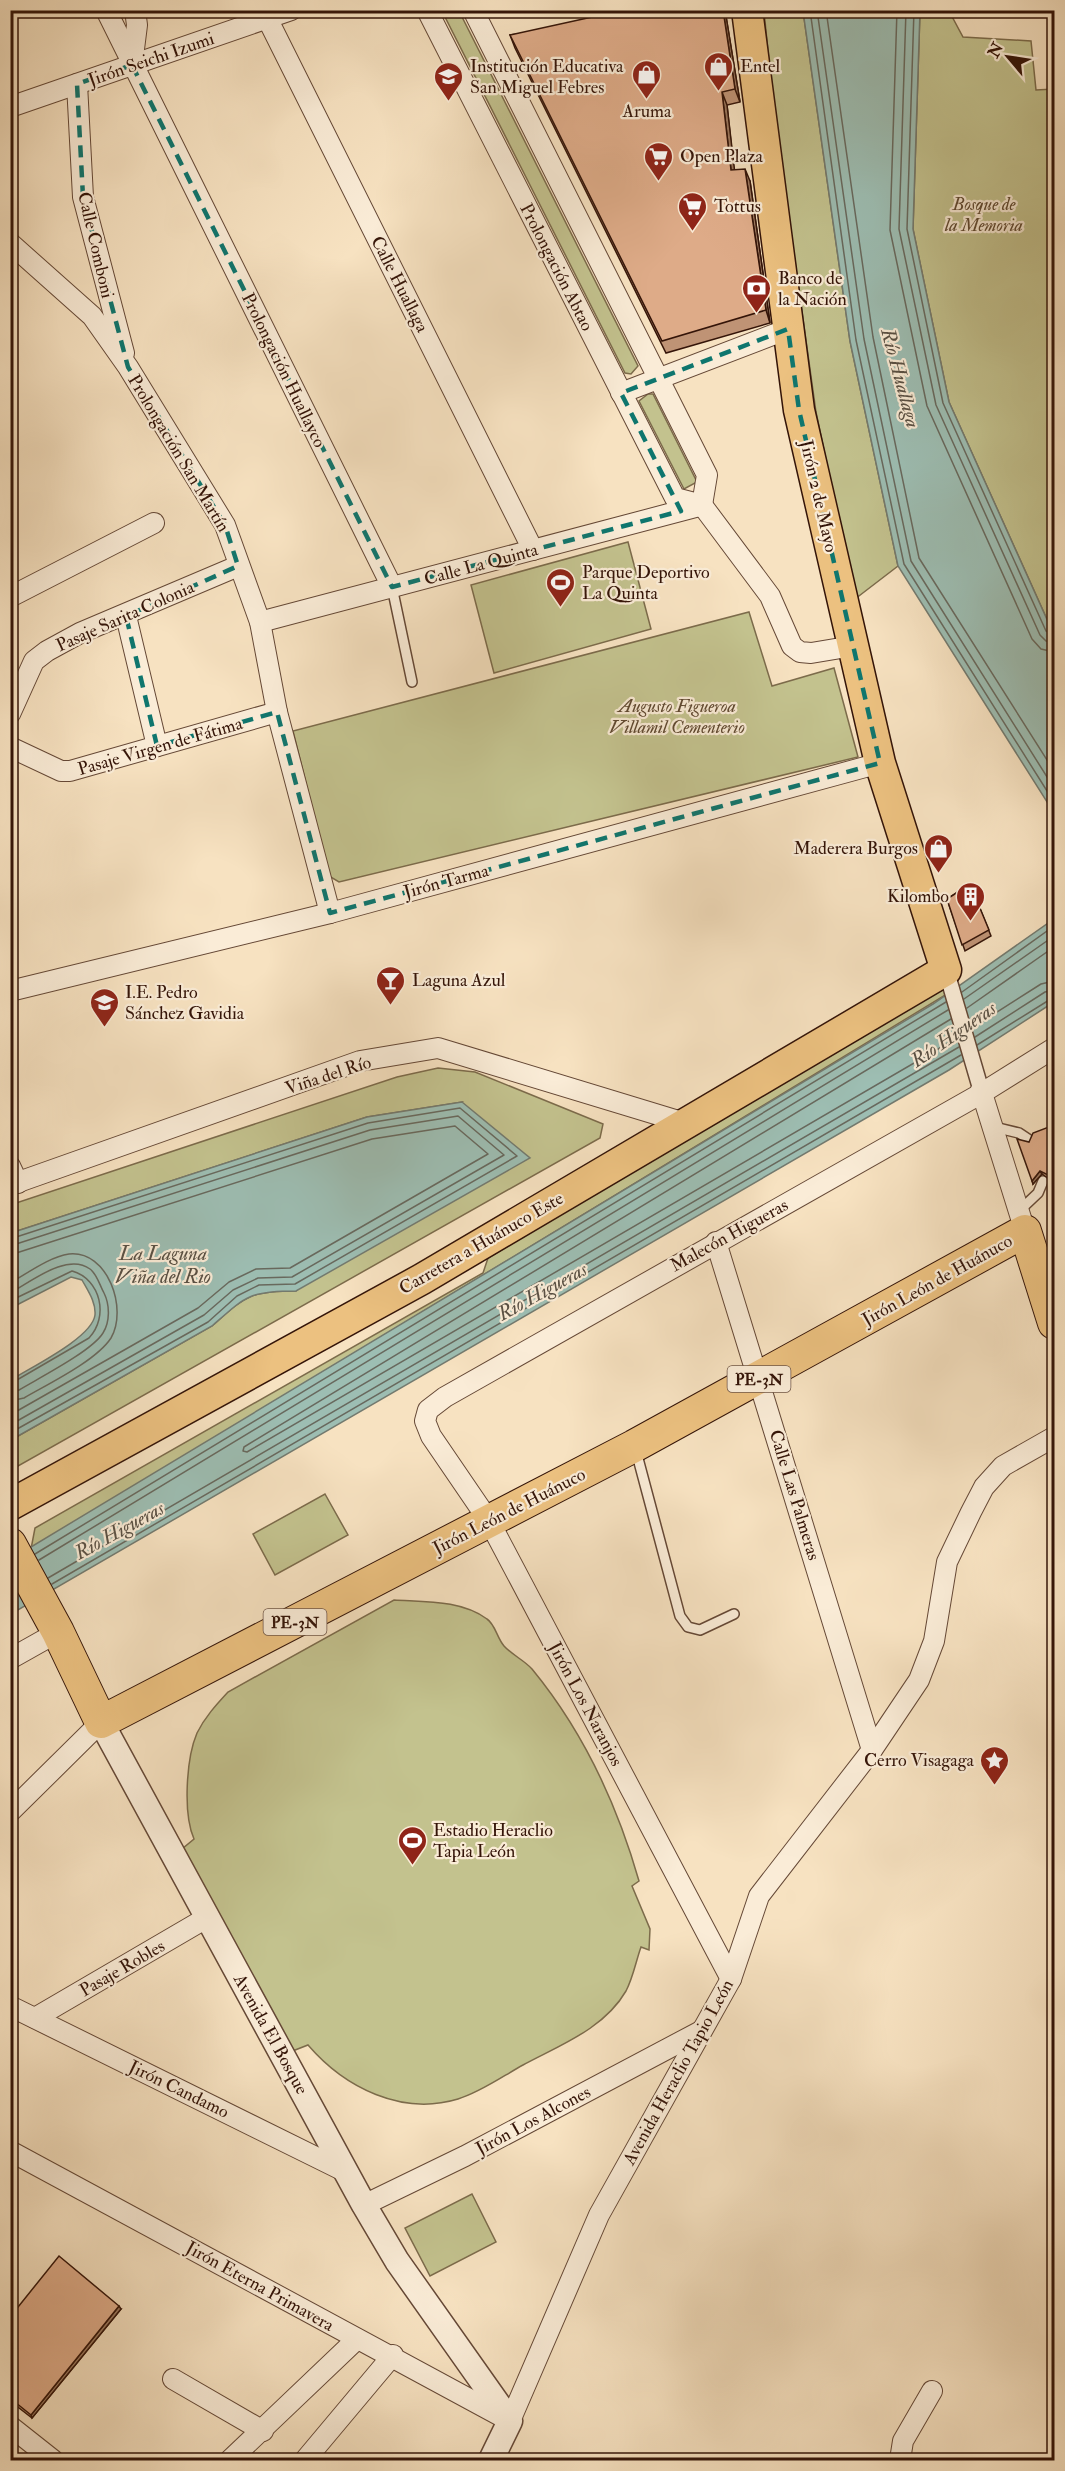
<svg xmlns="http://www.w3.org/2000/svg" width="1065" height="2471" font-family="'IM FELL Double Pica',serif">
  <rect width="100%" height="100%" fill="#f7e2c1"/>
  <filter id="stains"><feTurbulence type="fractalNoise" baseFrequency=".00333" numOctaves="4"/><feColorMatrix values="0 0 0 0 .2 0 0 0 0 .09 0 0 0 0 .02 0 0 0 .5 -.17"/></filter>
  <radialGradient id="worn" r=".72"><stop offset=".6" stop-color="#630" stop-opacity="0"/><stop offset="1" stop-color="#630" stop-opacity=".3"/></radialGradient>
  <g fill="#c3c28e" stroke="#7c6b4b" stroke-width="1.5">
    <polygon points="442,11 459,11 638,366 631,374 625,373"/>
    <polygon points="764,11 803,11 850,341 898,566 855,599 816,412 774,111"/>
    <polygon points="920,11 949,11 963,37 1031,41 1036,90 1054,89 1054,244 1049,246 1054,281 1054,635 949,402 913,229"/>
    <polygon points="648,394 653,394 697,482 684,489 639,401"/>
    <polygon points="628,542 651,629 494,673 471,585"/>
    <polygon points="749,612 772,686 834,668 858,757 339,882 329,876 293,731"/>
    <polygon points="942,985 952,991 31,1549 35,1528 483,1273 488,1258"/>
    <path d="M438,1068L475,1072L603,1124L600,1138L11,1470V1440L212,1326C246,1296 249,1291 296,1291L462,1102L367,1117L11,1233L10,1205L397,1077Z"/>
    <polygon points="325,1494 348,1535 275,1575 253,1534"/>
    <path d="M394,1600C425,1602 461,1600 487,1619C495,1624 497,1638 504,1646C512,1655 524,1660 532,1669C583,1731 617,1804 639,1881L632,1886L650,1929L649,1950L641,1947C636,1961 633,1978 626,1991C604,2029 560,2045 523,2065C503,2076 481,2092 458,2099C402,2116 345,2088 308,2045L290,2052L182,1849L194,1839C183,1814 186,1759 197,1733C205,1717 216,1705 228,1692Z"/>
    <polygon points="472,2194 496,2242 430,2276 405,2228"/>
  </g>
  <g fill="#9dbeb3" stroke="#737a6f" stroke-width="1.5">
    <polygon points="803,11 920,11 913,229 949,402 1054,635 1054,813 898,566 850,341"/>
    <polygon points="1054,919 1054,1002 949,1070 11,1614 11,1559 933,1004"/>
    <path d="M462,1102L530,1158L296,1291C249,1291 246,1296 212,1326L11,1440V1380C31,1367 92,1338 95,1315C96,1302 88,1291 82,1280L71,1277L11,1308V1233L367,1117Z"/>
  </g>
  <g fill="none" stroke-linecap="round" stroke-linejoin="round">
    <g stroke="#68695e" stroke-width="1.5">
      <polyline points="810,10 856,340 904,564 1054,802"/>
      <polyline points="817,10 864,339 911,561 1054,788"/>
      <polyline points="826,10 873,337 919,558 1054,771"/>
      <polyline points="897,10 890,230 927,406 1032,639 1041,649 1054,652"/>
      <polyline points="906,10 899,229 936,405 1040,635 1046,641 1054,643"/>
      <polyline points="914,10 907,229 943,403 1046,631 1054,635"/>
      <polyline points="962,992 1054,926"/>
      <polyline points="964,999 1054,936"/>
      <polyline points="967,1008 1054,947"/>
      <polyline points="951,1019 244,1447 243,1451 247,1452 957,1038"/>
      <polyline points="972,1028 1041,984 1054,981"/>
      <polyline points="975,1037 1045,992 1054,990"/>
      <polyline points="977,1045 1054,997"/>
      <polyline points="10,1239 368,1123 460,1108 517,1156 295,1284 259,1285 237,1296 208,1322 10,1433"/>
      <polyline points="10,1246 370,1130 458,1116 504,1155 292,1277 258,1278 233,1290 204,1315 10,1425"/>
      <polyline points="10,1255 372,1139 455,1126 488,1154 290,1268 256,1269 229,1282 198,1308 10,1415"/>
      <path d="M10,1283C28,1273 49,1257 69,1254C108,1250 128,1309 111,1338C96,1361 48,1384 24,1398L10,1401"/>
      <path d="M10,1293C31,1282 67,1252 90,1269C97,1274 100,1286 104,1293C110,1305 110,1322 103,1333C92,1351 39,1378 19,1390L10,1392"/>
      <path d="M10,1301L72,1271C101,1279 109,1317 89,1338L10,1384"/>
      <polyline points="35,1554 946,1002"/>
      <polyline points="39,1560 948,1010"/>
      <polyline points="48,1578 959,1047"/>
      <polyline points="52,1584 961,1055"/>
    </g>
    <defs>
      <g id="service">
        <polyline points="392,587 412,682"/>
        <polyline points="994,1127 1019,1133 1028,1139"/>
        <polyline points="1019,1211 1038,1193 1043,1181"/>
        <polyline points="636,1451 680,1616 688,1627 700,1630 734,1614"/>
      </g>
      <polyline id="pedestrian" points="946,970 981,1090"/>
      <g id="minor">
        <polyline points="106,10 392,587"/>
        <polyline points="427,10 675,498 702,505 770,596 792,646 800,652 811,653 853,646"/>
        <polyline points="473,10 707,475 702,505"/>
        <polyline points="267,18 533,550"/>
        <polyline points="132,65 137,25 135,10"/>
        <polyline points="77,84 83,197 124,353"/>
        <polyline points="10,107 291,10"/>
        <polyline points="10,243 92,316 128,367 225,525 260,622 277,712 330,913"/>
        <polyline points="621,393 788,329"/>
        <polyline points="10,597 154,523"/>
        <polyline points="126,616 157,746"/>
        <polyline points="260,622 699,506"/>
        <polyline points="10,714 34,661 47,651 80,633 238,566"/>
        <polyline points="10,747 61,771 70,771 277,712"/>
        <polyline points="10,991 330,913 880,763"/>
        <polyline points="981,1090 1025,1231"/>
        <polyline points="10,1166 18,1183"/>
        <polyline points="10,1185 360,1061 438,1048 685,1123"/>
        <polyline points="716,1242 872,1750"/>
        <polyline points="10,1659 58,1632"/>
        <polyline points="10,1812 101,1722"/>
        <polyline points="731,1979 489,1521 431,1436 425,1421 428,1410 445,1397 982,1093 1054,1048"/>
        <polyline points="10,2006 346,2172"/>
        <polyline points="35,2018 208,1917"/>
        <polyline points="10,2151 510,2421 599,2215 731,1979 759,1896 872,1750 919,1680 934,1641 947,1562 971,1512 984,1487 1003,1466 1054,1437"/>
        <polyline points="364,2205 465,2156 701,2031"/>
        <polyline points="173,2379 263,2431"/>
        <polyline points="10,2426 53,2460"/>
        <polyline points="230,2460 357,2339"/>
        <polyline points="305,2460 393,2355"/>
        <polyline points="900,2460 903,2441 932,2391"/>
      </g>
      <polyline id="tertiary" points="101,1722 364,2205 397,2261 510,2421 491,2460"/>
      <polyline id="primary" points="10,1505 422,1279 946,970 880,763 799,410 747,10"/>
      <polyline id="trunk" points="10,1544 58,1632 101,1722 634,1446 1025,1231 1054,1323"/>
    </defs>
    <use href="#service" stroke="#654836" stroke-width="12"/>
    <use href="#pedestrian" stroke="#654836" stroke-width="18"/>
    <use href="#minor" stroke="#654836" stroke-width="22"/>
    <use href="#tertiary" stroke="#654836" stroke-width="27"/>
    <use href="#primary" stroke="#341408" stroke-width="33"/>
    <use href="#trunk" stroke="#341408" stroke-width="34"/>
    <use href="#service" stroke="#faecd7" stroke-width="9"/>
    <use href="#pedestrian" stroke="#faecd7" stroke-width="15"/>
    <use href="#minor" stroke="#faecd7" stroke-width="20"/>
    <use href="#tertiary" stroke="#faecd7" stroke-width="24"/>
    <use href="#primary" stroke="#ecc180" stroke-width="30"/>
    <use href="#trunk" stroke="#ecc180" stroke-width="32"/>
  </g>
  <g fill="#bf9375" stroke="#341408" stroke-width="1.5">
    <polygon points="725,10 740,102 727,105 734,170 750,181 770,323 666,353 515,48 510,35"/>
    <polygon points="970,884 991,936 965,951 947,899"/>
    <polygon points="1054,1125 1054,1177 1049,1179 1042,1174 1033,1184 1029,1142"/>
    <polygon points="121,2309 32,2418 10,2401 10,2317"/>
  </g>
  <g fill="#9b785f" stroke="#341408" stroke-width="1.5">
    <polygon points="723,10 725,10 740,102 735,89"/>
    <polygon points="722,92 727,105 736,183 731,170"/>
    <polygon points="745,169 750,181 770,323 766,310"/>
    <polygon points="1040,1171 1042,1174 1033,1184 1032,1181"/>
    <polygon points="119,2306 121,2309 32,2418 31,2415"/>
  </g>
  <g fill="#deab88" stroke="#341408" stroke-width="1.5">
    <polygon points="624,10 723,10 735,89 722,92 731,170 745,169 766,310 662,341 510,35"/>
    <polygon points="970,884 989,930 962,945 947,899"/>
    <polygon points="1054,1125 1054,1173 1048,1175 1040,1171 1032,1181 1017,1139 1029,1142 1033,1133"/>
    <polygon points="59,2256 119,2306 31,2415 10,2398 10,2317"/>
  </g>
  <path fill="none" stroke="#0f766e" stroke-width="4.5" stroke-dasharray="12 8" stroke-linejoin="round" d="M132,65L392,587L681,511L621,393L788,329L799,410L880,763L330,913L277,712L157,746L126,616L238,566L225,525L128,367L83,197L77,84Z"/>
  <defs>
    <symbol id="shop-pin" viewBox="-11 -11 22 30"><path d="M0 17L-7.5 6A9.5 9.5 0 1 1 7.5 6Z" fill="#8f2418" stroke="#faecd7"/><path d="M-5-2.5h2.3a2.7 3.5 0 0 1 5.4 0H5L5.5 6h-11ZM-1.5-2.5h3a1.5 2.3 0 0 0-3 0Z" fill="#fff"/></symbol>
    <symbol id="school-pin" viewBox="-11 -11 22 30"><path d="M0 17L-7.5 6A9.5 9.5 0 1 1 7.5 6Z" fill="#8f2418" stroke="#faecd7"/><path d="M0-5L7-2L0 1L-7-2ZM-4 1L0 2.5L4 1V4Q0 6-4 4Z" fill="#fff"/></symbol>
    <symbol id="supermarket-pin" viewBox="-11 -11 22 30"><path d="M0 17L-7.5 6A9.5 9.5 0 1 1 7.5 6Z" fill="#8f2418" stroke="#faecd7"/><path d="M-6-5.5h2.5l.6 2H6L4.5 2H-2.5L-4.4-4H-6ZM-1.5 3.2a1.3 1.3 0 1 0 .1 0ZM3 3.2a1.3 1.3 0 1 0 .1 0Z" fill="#fff"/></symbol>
    <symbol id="bank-pin" viewBox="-11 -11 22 30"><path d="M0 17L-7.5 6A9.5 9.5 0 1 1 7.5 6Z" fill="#8f2418" stroke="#faecd7"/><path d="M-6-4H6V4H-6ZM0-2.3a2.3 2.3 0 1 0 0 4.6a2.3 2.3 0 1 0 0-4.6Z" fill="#fff"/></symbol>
    <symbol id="stadium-pin" viewBox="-11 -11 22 30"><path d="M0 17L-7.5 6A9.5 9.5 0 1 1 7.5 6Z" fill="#8f2418" stroke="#faecd7"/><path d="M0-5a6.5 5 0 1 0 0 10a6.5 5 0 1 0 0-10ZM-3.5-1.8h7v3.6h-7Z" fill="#fff"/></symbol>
    <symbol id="building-pin" viewBox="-11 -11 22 30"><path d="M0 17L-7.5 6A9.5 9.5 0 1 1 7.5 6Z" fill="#8f2418" stroke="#faecd7"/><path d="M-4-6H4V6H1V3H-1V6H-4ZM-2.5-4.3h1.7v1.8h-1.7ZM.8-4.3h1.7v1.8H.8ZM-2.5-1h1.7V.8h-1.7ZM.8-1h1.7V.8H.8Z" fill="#fff"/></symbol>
    <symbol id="bar-pin" viewBox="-11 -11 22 30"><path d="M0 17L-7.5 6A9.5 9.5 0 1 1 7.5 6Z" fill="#8f2418" stroke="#faecd7"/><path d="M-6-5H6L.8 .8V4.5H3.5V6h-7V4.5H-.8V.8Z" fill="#fff"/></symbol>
    <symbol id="sight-pin" viewBox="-11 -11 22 30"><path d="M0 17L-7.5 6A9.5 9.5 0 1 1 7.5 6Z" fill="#8f2418" stroke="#faecd7"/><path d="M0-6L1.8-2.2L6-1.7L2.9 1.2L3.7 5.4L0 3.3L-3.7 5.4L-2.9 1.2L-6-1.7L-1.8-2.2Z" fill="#fff"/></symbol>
  </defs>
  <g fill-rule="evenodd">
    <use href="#shop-pin" x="702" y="50" width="33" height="45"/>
    <use href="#shop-pin" x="630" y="58" width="33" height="45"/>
    <use href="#school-pin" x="432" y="60" width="33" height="45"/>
    <use href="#supermarket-pin" x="642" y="140" width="33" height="45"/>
    <use href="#supermarket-pin" x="676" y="190" width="33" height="45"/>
    <use href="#bank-pin" x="740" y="272" width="33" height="45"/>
    <use href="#stadium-pin" x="544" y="566" width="33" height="45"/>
    <use href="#shop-pin" x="922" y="832" width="33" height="45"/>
    <use href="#building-pin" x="954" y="880" width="33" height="45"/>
    <use href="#bar-pin" x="374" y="964" width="33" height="45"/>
    <use href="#school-pin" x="88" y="986" width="33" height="45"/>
    <use href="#sight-pin" x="978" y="1744" width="33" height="45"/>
    <use href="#stadium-pin" x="396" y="1824" width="33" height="45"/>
  </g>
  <g text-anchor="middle" stroke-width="4.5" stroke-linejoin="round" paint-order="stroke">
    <g fill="#faecd7" stroke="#6f5546" stroke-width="1.5">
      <rect x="727.5" y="1366" width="63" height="26" rx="4.5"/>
      <rect x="263.5" y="1609" width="63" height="26" rx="4.5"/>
    </g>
    <g font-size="16" font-weight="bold" fill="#341408">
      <text x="759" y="1385">PE-3N</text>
      <text x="295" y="1628">PE-3N</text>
    </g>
    <g font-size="18" fill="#341408" stroke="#faecd7">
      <text transform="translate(151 59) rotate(-19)" y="6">Jirón Seichi Izumi</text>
      <text transform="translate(96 245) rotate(77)" y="6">Calle Comboni</text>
      <text transform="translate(557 267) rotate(63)" y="6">Prolongación Abtao</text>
      <text transform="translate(400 284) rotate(63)" y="6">Calle Huallaga</text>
      <text transform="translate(284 370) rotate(64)" y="6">Prolongación Huallayco</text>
      <text transform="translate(179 453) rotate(59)" y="6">Prolongación San Martín</text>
      <text transform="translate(819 496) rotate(77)" y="6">Jirón 2 de Mayo</text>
      <text transform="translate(481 564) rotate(-15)" y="6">Calle La Quinta</text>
      <text transform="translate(125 616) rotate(-24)" y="6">Pasaje Sarita Colonia</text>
      <text transform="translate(160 746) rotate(-16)" y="6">Pasaje Virgen de Fátima</text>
      <text transform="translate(446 881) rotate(-15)" y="6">Jirón Tarma</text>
      <text transform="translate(328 1075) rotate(-18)" y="6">Viña del Río</text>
      <text transform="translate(729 1235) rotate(-29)" y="6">Malecón Higueras</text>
      <text transform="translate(481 1243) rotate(-30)" y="6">Carretera a Huánuco Este</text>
      <text transform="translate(937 1280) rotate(-29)" y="6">Jirón León de Huánuco</text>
      <text transform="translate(795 1495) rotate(73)" y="6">Calle Las Palmeras</text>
      <text transform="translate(509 1511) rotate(-27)" y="6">Jirón León de Huánuco</text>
      <text transform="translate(586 1704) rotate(62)" y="6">Jirón Los Naranjos</text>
      <text transform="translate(122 1968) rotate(-30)" y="6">Pasaje Robles</text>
      <text transform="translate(271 2034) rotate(61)" y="6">Avenida El Bosque</text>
      <text transform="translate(678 2072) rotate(-61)" y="6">Avenida Heraclio Tapio León</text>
      <text transform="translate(179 2089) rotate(26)" y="6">Jirón Candamo</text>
      <text transform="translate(533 2120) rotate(-28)" y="6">Jirón Los Alcones</text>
      <text transform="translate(260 2286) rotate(29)" y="6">Jirón Eterna Primavera</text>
    </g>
    <g font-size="18" fill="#341408" stroke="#faecd7" text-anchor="start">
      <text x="470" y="72">Institución Educativa<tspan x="470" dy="21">San Miguel Febres</tspan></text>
      <text x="740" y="72">Entel</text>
      <text x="647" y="117" text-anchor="middle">Aruma</text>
      <text x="680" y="162">Open Plaza</text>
      <text x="714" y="212">Tottus</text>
      <text x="778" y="284">Banco de<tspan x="778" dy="21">la Nación</tspan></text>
      <text x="582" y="578">Parque Deportivo<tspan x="582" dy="21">La Quinta</tspan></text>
      <text x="918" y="854" text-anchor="end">Maderera Burgos</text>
      <text x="949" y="902" text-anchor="end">Kilombo</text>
      <text x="412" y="986">Laguna Azul</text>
      <text x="125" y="998">I.E. Pedro<tspan x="125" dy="21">Sánchez Gavidia</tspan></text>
      <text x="974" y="1766" text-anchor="end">Cerro Visagaga</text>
      <text x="433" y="1836">Estadio Heraclio<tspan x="433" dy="21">Tapia León</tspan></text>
    </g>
    <g font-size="18" font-style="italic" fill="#5f4830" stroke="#faecd7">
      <text x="984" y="210">Bosque de<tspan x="984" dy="21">la Memoria</tspan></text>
      <text x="677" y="712">Augusto Figueroa<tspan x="677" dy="21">Villamil Cementerio</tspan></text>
    </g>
    <g font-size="20" font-style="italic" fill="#595044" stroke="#faecd7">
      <text transform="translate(901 378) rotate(75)" y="7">Río Huallaga</text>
      <text transform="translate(953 1034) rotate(-35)" y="7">Río Higueras</text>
      <text x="163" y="1260">La Laguna<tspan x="163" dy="23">Viña del Rio</tspan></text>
      <text transform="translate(542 1291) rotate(-29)" y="7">Río Higueras</text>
      <text transform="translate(119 1530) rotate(-29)" y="7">Río Higueras</text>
    </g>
  </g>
  <rect width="1065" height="2471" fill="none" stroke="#f7e2c1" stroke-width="36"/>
  <rect x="12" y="12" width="1041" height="2447" fill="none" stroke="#341408" stroke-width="3"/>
  <rect x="18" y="18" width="1029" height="2435" fill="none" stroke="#341408" stroke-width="1.5"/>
  <g transform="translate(1008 57) rotate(299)" stroke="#faecd7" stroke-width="4.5" paint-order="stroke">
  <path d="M0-4.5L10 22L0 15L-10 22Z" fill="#341408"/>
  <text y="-9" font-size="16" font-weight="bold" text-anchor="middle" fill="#341408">N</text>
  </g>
  <rect width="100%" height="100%" filter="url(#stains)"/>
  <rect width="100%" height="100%" fill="url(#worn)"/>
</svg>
